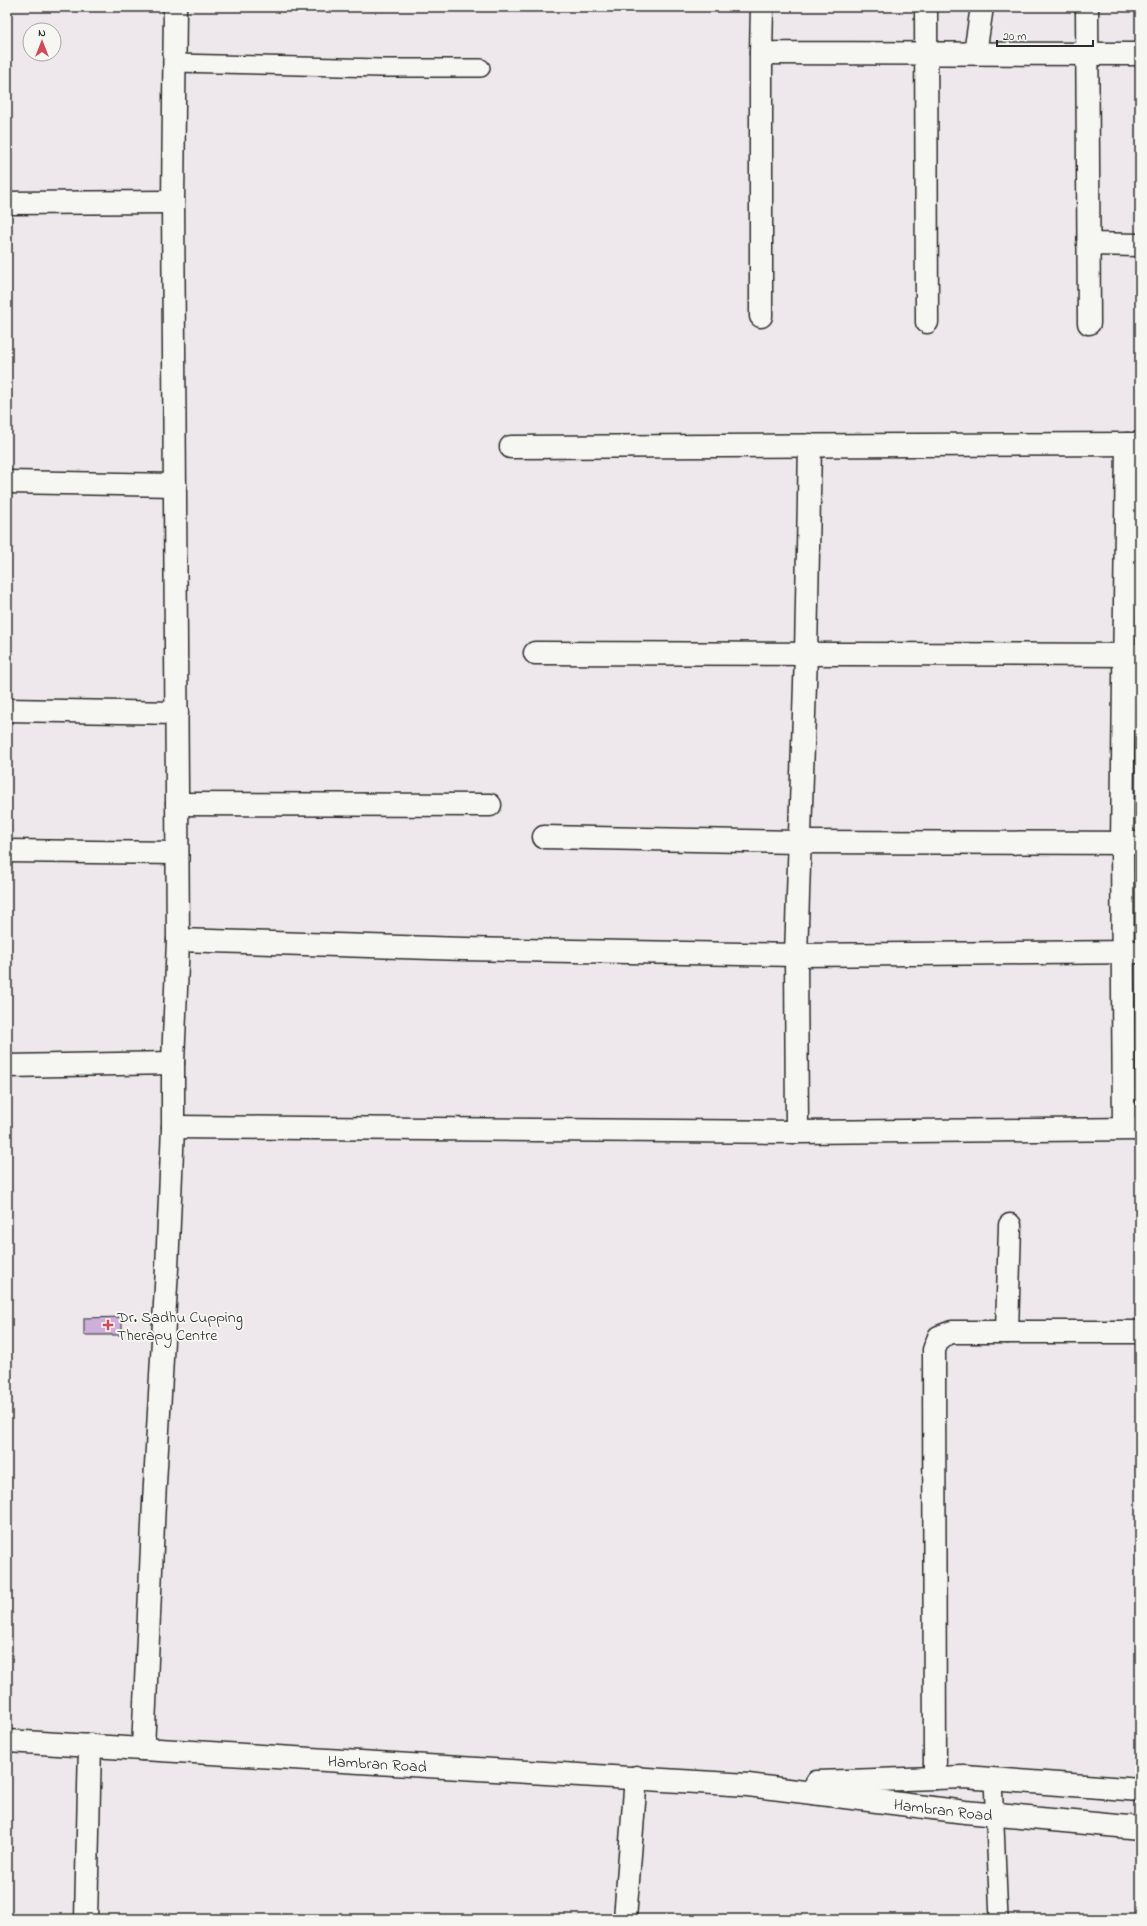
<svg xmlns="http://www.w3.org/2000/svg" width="1147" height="1926" font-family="'Indie Flower',sans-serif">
  <rect width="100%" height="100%" fill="#eee8ed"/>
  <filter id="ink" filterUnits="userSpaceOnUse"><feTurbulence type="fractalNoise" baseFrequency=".025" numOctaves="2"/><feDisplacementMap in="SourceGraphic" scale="8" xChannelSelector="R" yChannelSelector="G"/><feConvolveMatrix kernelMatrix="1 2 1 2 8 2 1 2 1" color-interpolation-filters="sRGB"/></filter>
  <g filter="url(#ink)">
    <polygon fill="#ceafda" stroke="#2b2b2b" points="122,1317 122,1335 84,1335 84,1318"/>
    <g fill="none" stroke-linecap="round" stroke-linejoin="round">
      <defs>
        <g id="lane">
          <polyline points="175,63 380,68 481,68"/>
          <polyline points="993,1780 999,1919"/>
        </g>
        <g id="street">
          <polyline points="762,7 761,53 1140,54"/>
          <polyline points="926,7 927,322"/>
          <polyline points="1087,7 1089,323"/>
          <polyline points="761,53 761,316"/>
          <polyline points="975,53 982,7"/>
          <polyline points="7,203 173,202"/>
          <polyline points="1088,244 1140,245"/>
          <polyline points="511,447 1140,444"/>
          <polyline points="7,482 175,485"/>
          <polyline points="535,653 1139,655"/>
          <polyline points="7,710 177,713"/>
          <polyline points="177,804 490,805"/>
          <polyline points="544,837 799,842 1140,843"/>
          <polyline points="7,851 177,853"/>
          <polyline points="178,940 464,949 796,955 1140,952"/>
          <polyline points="7,1066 173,1063"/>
          <polyline points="173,1127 797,1132 1140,1129"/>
          <polyline points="1124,1128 1122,843 1127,444"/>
          <polyline points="797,1132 796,955 806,654 810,445"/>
          <polyline points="1007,1332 1010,1225"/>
          <polyline points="143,1749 154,1502 167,1268 173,1127 173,1063 178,940 173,202 175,7"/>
          <polyline points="935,1778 934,1350 939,1337 952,1332 1140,1332"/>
          <polyline points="86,1919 90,1745"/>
          <polyline points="625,1919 636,1777"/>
        </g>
        <g id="secondary">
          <path id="s1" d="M7,1741L748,1785L965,1812L1140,1828"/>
          <polyline points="817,1782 964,1777 1140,1790"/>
        </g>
      </defs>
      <use href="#lane" stroke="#2b2b2b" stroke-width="20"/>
      <use href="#street" stroke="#2b2b2b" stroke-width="25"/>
      <use href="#secondary" stroke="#2b2b2b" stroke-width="25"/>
      <use href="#lane" stroke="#f6f6f2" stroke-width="17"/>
      <use href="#street" stroke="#f6f6f2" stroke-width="22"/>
      <use href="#secondary" stroke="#f6f6f2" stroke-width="22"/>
    </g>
  </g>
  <path fill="#d1495b" stroke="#f6f6f2" stroke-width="1.5" d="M106 1319h4v4h4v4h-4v4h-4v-4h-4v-4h4z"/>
  <g text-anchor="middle" stroke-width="4" stroke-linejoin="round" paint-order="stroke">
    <g font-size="16" fill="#2b2b2b" stroke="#f6f6f2" text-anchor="start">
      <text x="117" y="1322">Dr. Sadhu Cupping<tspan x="117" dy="18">Therapy Centre</tspan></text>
    </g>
    <g font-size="16" fill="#2b2b2b" stroke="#f6f6f2">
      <text dy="6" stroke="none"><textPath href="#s1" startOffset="371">Hambran Road</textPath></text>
      <text dy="6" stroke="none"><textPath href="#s1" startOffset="939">Hambran Road</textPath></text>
    </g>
  </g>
  <rect width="1147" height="1926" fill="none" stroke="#f6f6f2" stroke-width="24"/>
  <rect x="12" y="12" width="1123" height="1902" fill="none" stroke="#2b2b2b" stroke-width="1.5" filter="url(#ink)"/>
  <g transform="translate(42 42)"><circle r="19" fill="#f6f6f2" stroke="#a5a5a2"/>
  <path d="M0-3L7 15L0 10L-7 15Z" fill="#d1495b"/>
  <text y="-6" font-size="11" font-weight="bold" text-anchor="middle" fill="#2b2b2b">N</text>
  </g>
  <path d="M997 40v6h96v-6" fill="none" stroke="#2b2b2b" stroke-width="2"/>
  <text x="1003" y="40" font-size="12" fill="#2b2b2b" stroke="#f6f6f2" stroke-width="3" paint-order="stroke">20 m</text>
</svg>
